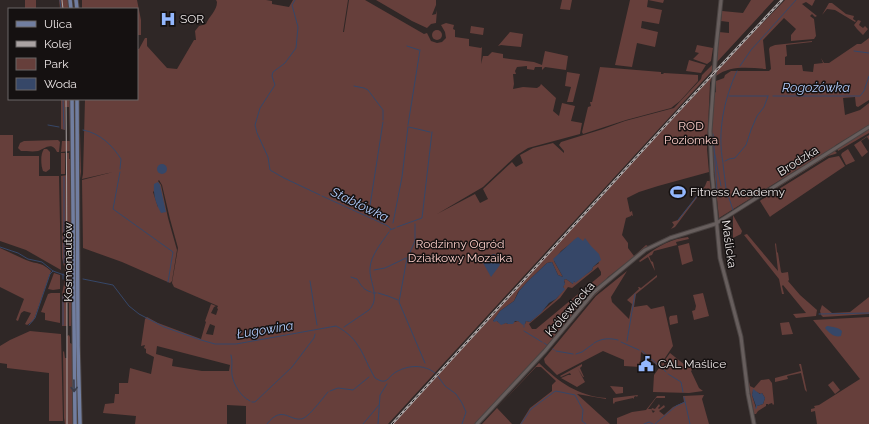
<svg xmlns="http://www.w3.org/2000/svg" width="869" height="424" font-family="Raleway,sans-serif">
  <rect width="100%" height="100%" fill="#2f2726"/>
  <g fill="#663f3b" fill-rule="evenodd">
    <rect x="25" y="0" width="11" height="9"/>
    <polygon points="59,0 69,0 69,9 60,9"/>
    <polygon points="82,0 137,0 141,20 141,35 137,35 137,9 82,9"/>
    <path d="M216,0H266L272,1V4L289,7L293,0H348L343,32H344L349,0H365L424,34L427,33L431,41L437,43L442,42L446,38L445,32L441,25L446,23L454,25L453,29L455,30V37L469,39V46L481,48L482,47L481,64L483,56H488L492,52L503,54V58L534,62L542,65L545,51L568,56L566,70L545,67L542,70V67H535L534,70L527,69V66L517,67L515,71L516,74H513L514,84L513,89L523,87L537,88L540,86L541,84L556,98L553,111L559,116L562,103L575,106L571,121L582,123L580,134L528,148L517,155L483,187L437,214L475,194L480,203L488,199L483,189L512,162L516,167L523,163L520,155L533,148L553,143L564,153V151L559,145L561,142L603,129L625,121L674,108L701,79L702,75L712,65V71L388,424H246V406L227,405V424H135L136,416L103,413L105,404L114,403L115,394H119V383H128L130,368L151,374L154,357L146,353V349L144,348L145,345L141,346L145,319L147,317L158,323L201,339L206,322L205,321L211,304L216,306L214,307L211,313L216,315L218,309L217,308L218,306L174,287L172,283L178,248L170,219L162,185L159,180L158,181L161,185L168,218L177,250L172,281L170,283L122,262L83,248L82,180L113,172L82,179L83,174L85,99H137V49H139L145,38H147V46L167,68L177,69L194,40H196L195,31L199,26L206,24C209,16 217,11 217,2ZM160,185L158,207L153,192ZM210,324L215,326L213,335L206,334ZM157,346L230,365L229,371H202L172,366L173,359L156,354Z"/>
    <polygon points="376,0 436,0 436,5 432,15 436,14 437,10 436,23 431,24 427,28 412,21"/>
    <polygon points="562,0 572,0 570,10 560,9"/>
    <polygon points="630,0 664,0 663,3 648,0 647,7 662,10 659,24 642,21 641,28 658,32 655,47 637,43 632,67 615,65"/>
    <polygon points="751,0 774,0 717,62 716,66 719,32 729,33 729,22 721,21 722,11 743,13"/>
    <path d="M785,0H815L812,6L806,2L802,4L817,16L815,17L812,14L810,16L814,19L816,36L814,39L791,41V35L796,29L784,18L763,40L766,69C749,68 731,65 716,76V71Z"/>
    <polygon points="829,3 832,3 846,14 854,16 853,19 856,21 855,22 835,10 827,9 822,15"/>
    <polygon points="858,20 861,21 859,25 863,28 865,26 868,29 863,35 857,29 854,25"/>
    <polygon points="471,26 484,28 483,35 470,33"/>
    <circle cx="437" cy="35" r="5"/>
    <polygon points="510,32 523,34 521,47 501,45 498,46"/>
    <polygon points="869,38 869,100 858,107 856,106 855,97 843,98 845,115 860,110 869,103 869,125 836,145 833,148 805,166 805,165 798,169 719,218 711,142 714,93 716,92 716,81 724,78 725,75 731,71 769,71 771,69 769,49 770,47 775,45 812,41 812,42 786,45 787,56 785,57 785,65 802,65 803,71 813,72 814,64 823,63 821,58 824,63 829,63 857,44 861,44"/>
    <polygon points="697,45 713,48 711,61 707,64 693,59 699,53 695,52"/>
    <polygon points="689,60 706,65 701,73 686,71"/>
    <polygon points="600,67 661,72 661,74 663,74 664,73 698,75 698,81 680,101 671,108 626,120 583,134 582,132 588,107 591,106 590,102 592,102"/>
    <polygon points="567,72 580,74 573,102 567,102 571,87 565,86"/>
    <path d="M712,76L710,83L707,149L709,172L658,186L639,192L627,198L630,212L632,211L633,216L631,215V216L626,218L622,235L628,243V248L634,256L646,245L648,246L608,277L550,343L475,424H392ZM578,238L581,240L599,263L593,267L592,270L575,282L573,281V284L566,279L564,280L565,283L563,287L564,289C561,292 559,296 556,299C547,307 539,314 530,322L526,321L525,324L518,321L508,324L506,323L501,324L497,321H493L500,311L514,301L518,292L527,282L547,263L552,262L558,275L563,277L554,261L561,251ZM598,267L601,272V275L536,329H532L529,324L560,298L568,287L572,288Z"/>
    <polygon points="61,99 71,99 70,129 69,107 65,107 65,130 61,129"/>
    <polygon points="869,128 869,133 838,151 837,148"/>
    <polygon points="78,133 80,134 81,172 80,179"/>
    <polygon points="0,135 13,135 13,156 39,156 39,176 59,176 61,270 26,250 0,241"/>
    <polygon points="869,135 869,140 867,137 861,141 868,152 862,157 854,145 848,149 855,161 846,165 841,155 842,153"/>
    <path d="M58,140L60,142L59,152H57C52,141 44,149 38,151C33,152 26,151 21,151L18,148L20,143L24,141Z"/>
    <polygon points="62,141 70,141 71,144 70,151 61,152"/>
    <polygon points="74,142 76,179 76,325"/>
    <path d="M44,149H47L50,152V169L46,172L43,171C41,166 40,154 44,149Z"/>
    <polygon points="834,150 837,153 835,154 828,156 769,193 768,192"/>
    <rect x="61" y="153" width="4" height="21"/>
    <polygon points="66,153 69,153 69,159 71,159 72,298 71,326 69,326 69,303 67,303 67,326 62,326 62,294 66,274 62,258 61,176 67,175"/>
    <polygon points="839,156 845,166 771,216 770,217 760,201 761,200 829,158"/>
    <polygon points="709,176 711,190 702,191 675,227 671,229 674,225 672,222 678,220 705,186 707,181 710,181"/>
    <polygon points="733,215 742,231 741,234 733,238"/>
    <polygon points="747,234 778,271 775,244 776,243 777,252 778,253 781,272 782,273 788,272 789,280 788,281 800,295 817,310 816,316 796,318 793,314 806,313 783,285 782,286 784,294 782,294 779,279 744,235"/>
    <path d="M688,237L689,239L676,242L677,245L654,251L652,255L649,256L651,261L653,262L655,271L648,257L640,262L639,261C653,249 669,239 688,237Z"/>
    <polygon points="689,243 693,261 682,265 678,246"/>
    <path d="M0,248C9,252 17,256 26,260C38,265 40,261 51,271L35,317L33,321L27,325L25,324L31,313L24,311L21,313L18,321L16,320L24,299L0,287Z"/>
    <polygon points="623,270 594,296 540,360 593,295"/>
    <polygon points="627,271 611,297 612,302 629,319 632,304 627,300 639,289 638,287 639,287 641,288 657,275 657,277 636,294 634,307 647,305 651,309 664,306 673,346 659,367 641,352 640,367 624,366 624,360 603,351 557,375 545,363 544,359 596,296"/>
    <polygon points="54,273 60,275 60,289 53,290 48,289"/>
    <polygon points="51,293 60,293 60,323 45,320 45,313 41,312 48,294"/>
    <polygon points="703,293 709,316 694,320 692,311 695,310 696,306 693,295"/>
    <polygon points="869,297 869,314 823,317 821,315 820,311 822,305 832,313 850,312"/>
    <polygon points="677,315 678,323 670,325 669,318 670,316"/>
    <polygon points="869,317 869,424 817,424 815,411 811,412 811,409 815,408 814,406 819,405 860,379 813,320"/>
    <polygon points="789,322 793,334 782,335 780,323"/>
    <polygon points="30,331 61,334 63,421 49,421 49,373 7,368 7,364 0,363 0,346 10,340"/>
    <polygon points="69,335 70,337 70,343 72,344 73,349 73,424 65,424 64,418 63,352 64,351 65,358 67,358 67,336"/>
    <polygon points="670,353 685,365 690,363 692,370 691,371 699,388 703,391 689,393 653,392 654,375"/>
    <polygon points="76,356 79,424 76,424"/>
    <path d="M539,363C559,382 578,396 606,398V399L577,394L610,424H520L530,408L552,391V385L556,381L541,367H536L497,408L512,424H482Z"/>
    <polygon points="582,364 582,366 580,368 584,377 583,377 578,369 585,382 577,387 561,378 568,375 571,375 570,373 561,377 560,376"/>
    <polygon points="799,364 801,364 807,392 805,390 801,373 787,376 788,379 775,382 775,378 801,371"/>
    <path d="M769,379L772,383L774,404L773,405L772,403L769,404V405L768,404H766V406L758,411L756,414H754L748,382L749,387V382L750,386L754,388L761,380ZM753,391H754L761,394L762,393L765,398L763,404L757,406L756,408L752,395Z"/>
    <polygon points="833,381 840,390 835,394 828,385"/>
    <polygon points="610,386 623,387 623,393 616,394"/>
    <polygon points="638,395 637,397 636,396 634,397 634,399 633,398 615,402 614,404 613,403 613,398"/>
    <polygon points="704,395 702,399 709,424 616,424 617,424 617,418 632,412 646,410 657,396 665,396 665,398 656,398 648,409 651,409 653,413 655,411 651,410 652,408 655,409 659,404 660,406 658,408 659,409 664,405 665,407 659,411 664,415 673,407 684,402 683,396"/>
  </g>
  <g fill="#364768">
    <circle cx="162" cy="169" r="5"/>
    <path d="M158,182L160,185L166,212L161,213C156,204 153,195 154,184Z"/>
    <polygon points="578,237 583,241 585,238 591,246 599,254 601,260 593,267 592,270 575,283 574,281 573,284 566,279 564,280 565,284 563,287 565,289 556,299 549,303 541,313 530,322 526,321 525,324 523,325 518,321 515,321 513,324 508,324 506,323 501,325 497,321 494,322 493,321 500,311 514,301 519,291 527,282 547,263 552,262 558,275 563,277 553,259 575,239"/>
    <polygon points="493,254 495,254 500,265 491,277 482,261"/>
    <path d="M827,326C833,327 838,327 842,331L841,336C835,338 829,333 825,328Z"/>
    <polygon points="753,389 760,394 762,393 765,398 763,404 757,406 757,408 755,409 756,406 752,395"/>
  </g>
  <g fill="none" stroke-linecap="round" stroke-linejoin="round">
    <g stroke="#364768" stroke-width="1">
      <polyline points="60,0 61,9"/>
      <polyline points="295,0 292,5 298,27 296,48 285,63 273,72 272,76 275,85 260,108 255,125 257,133 268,157 270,170 284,178 320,195"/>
      <polyline points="407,46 419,50"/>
      <polyline points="854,51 869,53"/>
      <polyline points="740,66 751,50 796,0"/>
      <polyline points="354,86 364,88 368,90 383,110 383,120"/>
      <polyline points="729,96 768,96"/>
      <polyline points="773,96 860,96 864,91 869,76"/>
      <polyline points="63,99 64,129"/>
      <polyline points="48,125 59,127"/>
      <polyline points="408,125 420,50"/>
      <polyline points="409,127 430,132"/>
      <path d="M83,130C100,133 113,146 121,159L120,169"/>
      <polyline points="713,134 717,190"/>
      <polyline points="714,150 721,186"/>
      <polyline points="725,161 729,159 735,158 746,145 751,130 757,116 764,107 768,96"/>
      <path d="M723,163C717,132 724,99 737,71"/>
      <polyline points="723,164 726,189 733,210"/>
      <polyline points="120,172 113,209 173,252 168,282"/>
      <polyline points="64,177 64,263"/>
      <polyline points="322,196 388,226 391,229"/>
      <polyline points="369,212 383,122"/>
      <polyline points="678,220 697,196"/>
      <polyline points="393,223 402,177 408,127"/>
      <polyline points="415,224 415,241 408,257 407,258 399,302 425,363"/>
      <polyline points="397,227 422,218 432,132"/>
      <polyline points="390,230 395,228"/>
      <polyline points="0,247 18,253 28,259 42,262 53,271 64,275"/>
      <polyline points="374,270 385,268 406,258"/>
      <path d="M351,277L357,279C361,285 363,290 371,292"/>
      <polyline points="63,279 63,274"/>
      <path d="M83,279L113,285L129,306L139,314L164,327L201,340L215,344H236L336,326C361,339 362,356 375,378C388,386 387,377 396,372C408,365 424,364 435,373"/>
      <polyline points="310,281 317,325"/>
      <polyline points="373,293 376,293"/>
      <polyline points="378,293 388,296 398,300"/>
      <polyline points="63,296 63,325"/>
      <polyline points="819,314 869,313"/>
      <polyline points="29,325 35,318 50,274 53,271"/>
      <polyline points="524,325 524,327"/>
      <path d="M344,327L369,310C381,298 369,282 370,268C371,255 382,242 389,232"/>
      <polyline points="524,331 542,342"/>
      <polyline points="627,341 635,294"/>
      <polyline points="621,342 639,350"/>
      <polyline points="544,343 547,345"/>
      <path d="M594,343C602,338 610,338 618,340"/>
      <polyline points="553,349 554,350"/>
      <polyline points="556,351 573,354"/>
      <polyline points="642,351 658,365"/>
      <polyline points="576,354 582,352 593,344"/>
      <path d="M231,355C233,362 231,368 232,375C234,385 240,396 250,401"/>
      <polyline points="661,367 666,372"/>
      <polyline points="668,374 681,382 683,392"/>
      <polyline points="437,375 445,386 456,394 462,403 466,412 462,424"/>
      <polyline points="330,391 338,388 353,390 369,377"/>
      <polyline points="684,397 690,424"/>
      <polyline points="252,402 255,402 292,367 314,338 315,334"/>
      <path d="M267,424C283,403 291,424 304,418C310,415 323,398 328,392"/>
      <polyline points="363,424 379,405"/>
      <polyline points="378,424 380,395 387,384"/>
      <polyline points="521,424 531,409 554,392 556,391 575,395 583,410 582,421 586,424"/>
      <polyline points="644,424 649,422 653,424"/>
      <polyline points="655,424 676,406 685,402"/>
    </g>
    <defs>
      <g id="tertiary">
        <polyline points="721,0 716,48 710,131 712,174 720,258 741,337 748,394 754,424"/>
        <polyline points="477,424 545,351 594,292 645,250 670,238 715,224 869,127"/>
      </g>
      <g id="primary">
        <polyline points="70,0 71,9"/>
        <polyline points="76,0 77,9"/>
        <polyline points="72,99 75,424"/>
        <polyline points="77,99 78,346 80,424"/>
      </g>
    </defs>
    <use href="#tertiary" stroke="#4a4342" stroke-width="5"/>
    <use href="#primary" stroke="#4a4342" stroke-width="5.5"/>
    <use href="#tertiary" stroke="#675e5d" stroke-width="3"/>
    <use href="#primary" stroke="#717ea0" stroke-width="3.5"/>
    <g stroke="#aaa3a3" stroke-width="1">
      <polyline points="62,0 63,9"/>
      <path d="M66,99C67,207 67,316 67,424"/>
    </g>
    <defs>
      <polyline id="rail" points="392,424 685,104 782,0"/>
    </defs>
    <use href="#rail" stroke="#aaa3a3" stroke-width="2.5"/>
    <use href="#rail" stroke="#151111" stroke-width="1" stroke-dasharray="3" stroke-linecap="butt"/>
  </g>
  <defs><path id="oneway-shaft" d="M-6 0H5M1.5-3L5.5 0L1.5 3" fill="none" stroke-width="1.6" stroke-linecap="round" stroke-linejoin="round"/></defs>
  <use stroke="#3a3d4a" href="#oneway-shaft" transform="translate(74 386) rotate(89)"/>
  <defs>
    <symbol id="hospital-bare" viewBox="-9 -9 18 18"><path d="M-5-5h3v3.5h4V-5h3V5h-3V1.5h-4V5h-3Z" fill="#93b7fd" stroke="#151111" stroke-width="2.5" paint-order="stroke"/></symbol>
    <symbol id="stadium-bare" viewBox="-9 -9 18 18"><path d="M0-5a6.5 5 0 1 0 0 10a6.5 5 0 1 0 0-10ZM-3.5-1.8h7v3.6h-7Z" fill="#93b7fd" stroke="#151111" stroke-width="2.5" paint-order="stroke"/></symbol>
    <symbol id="civic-bare" viewBox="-9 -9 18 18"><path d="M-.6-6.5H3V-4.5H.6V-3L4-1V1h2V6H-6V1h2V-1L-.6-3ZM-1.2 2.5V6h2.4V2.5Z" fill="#93b7fd" stroke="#151111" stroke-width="2.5" paint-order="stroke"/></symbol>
  </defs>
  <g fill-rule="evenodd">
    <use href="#hospital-bare" x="157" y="8" width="22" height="22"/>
    <use href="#stadium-bare" x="667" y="181" width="22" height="22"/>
    <use href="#civic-bare" x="635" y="353" width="22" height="22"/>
  </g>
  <g text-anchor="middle" stroke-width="3" stroke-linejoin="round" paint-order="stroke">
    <g font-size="12" fill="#ebe5e5" stroke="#151111" text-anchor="start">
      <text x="180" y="23">SOR</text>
      <text x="690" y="196">Fitness Academy</text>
      <text x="658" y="368">CAL Maślice</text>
    </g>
    <g font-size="12" fill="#faccc7" stroke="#151111">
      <text x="691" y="130">ROD<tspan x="691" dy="14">Poziomka</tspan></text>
      <text x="460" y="248">Rodzinny Ogród<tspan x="460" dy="14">Działkowy Mozaika</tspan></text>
    </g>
    <g font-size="12" fill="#ebe5e5" stroke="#151111">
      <text transform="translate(798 161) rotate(-32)" y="4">Brodzka</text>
      <text transform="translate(729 244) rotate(82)" y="4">Maślicka</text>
      <text transform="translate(68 262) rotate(-90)" y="4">Kosmonautów</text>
      <text transform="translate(570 309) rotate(-49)" y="4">Królewiecka</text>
    </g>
    <g font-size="13" font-style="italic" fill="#b0c9f8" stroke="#151111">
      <text x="816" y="92">Rogożówka</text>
      <text transform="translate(360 204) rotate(26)" y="5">Stabłówka</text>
      <text transform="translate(265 329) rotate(-9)" y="5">Ługowina</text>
    </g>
  </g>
  <rect x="8" y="8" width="130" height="92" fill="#151111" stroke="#6b6666"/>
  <rect x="16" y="21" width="20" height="6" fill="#717ea0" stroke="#6b6666"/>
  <text x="44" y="28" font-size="12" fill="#ebe5e5">Ulica</text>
  <rect x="16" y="41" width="20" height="6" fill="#aaa3a3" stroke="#6b6666"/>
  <text x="44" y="48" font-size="12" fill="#ebe5e5">Kolej</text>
  <rect x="16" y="58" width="20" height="12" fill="#663f3b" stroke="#6b6666"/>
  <text x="44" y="68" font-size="12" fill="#ebe5e5">Park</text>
  <rect x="16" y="78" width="20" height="12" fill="#364768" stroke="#6b6666"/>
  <text x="44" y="88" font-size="12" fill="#ebe5e5">Woda</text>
</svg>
